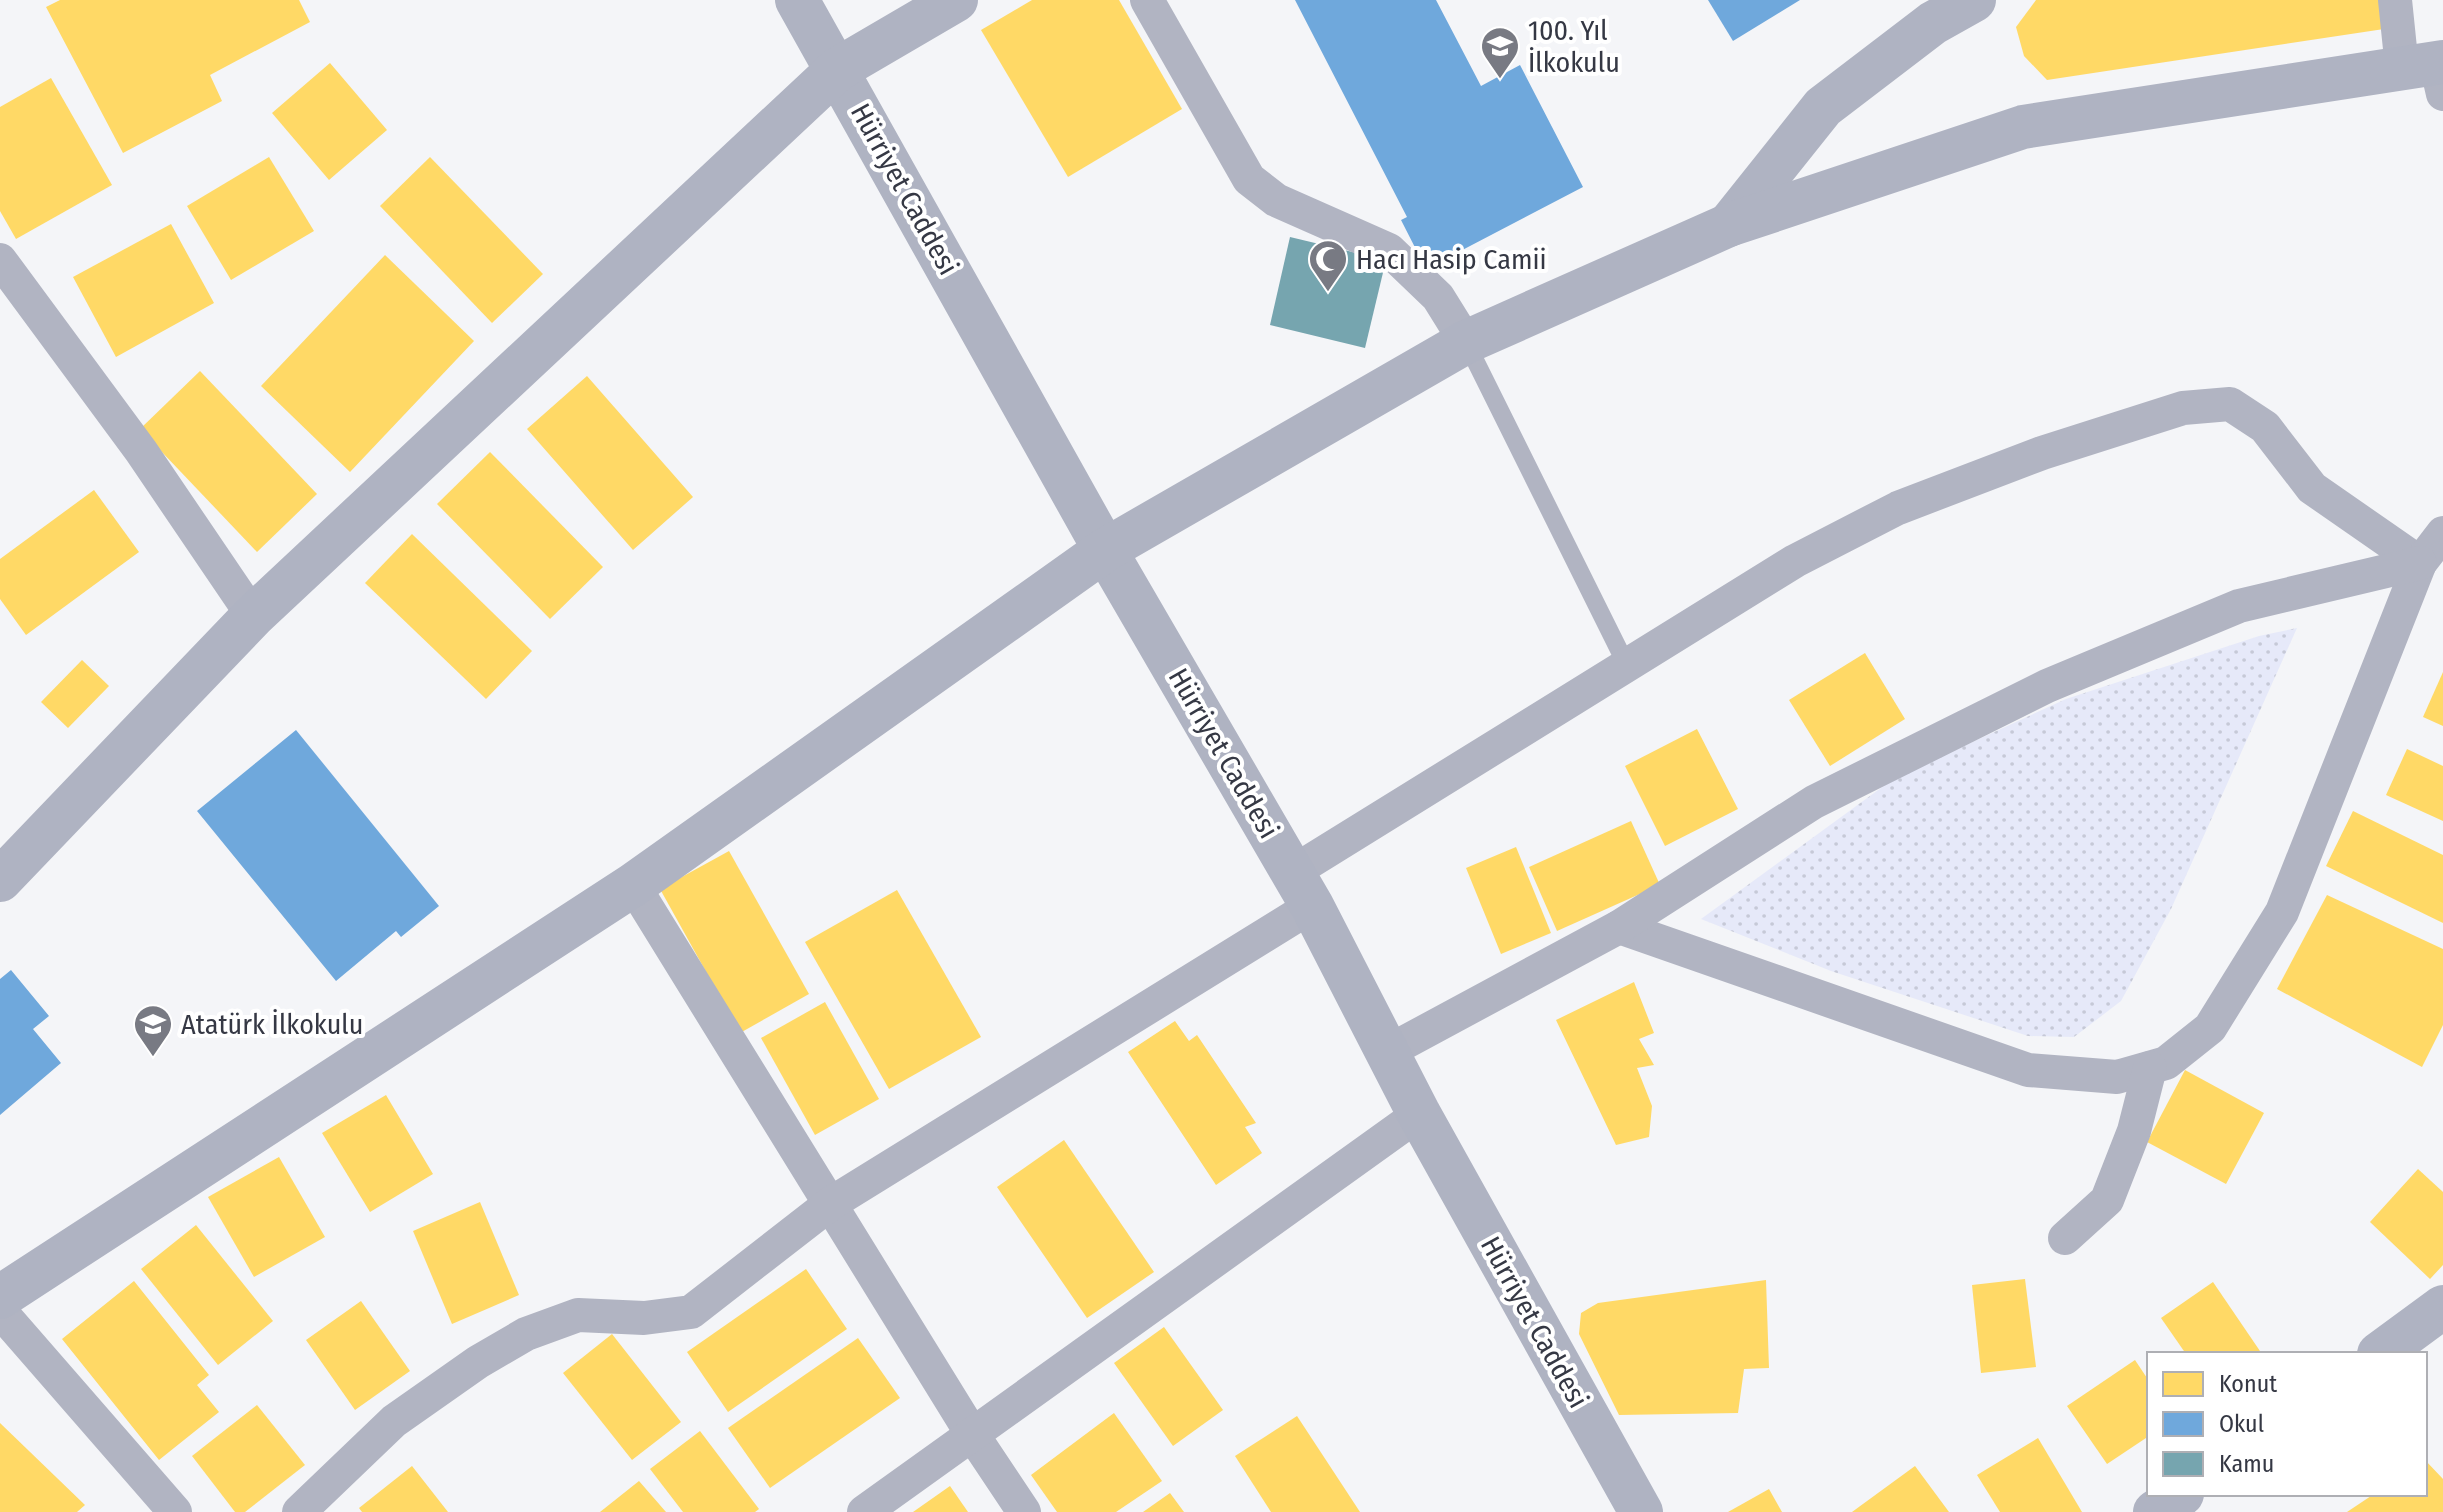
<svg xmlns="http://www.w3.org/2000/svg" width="2443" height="1512" font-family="'Fira Sans Condensed',sans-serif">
  <defs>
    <pattern id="park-dots" width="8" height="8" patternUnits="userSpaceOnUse" patternTransform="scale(2)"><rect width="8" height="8" fill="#e6e9f9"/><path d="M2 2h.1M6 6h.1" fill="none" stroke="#c6c9d7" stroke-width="1.8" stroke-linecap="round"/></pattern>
  </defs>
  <rect width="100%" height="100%" fill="#f4f5f8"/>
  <polygon fill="url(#park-dots)" points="2297,628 2171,909 2121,1001 2074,1037 2028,1036 1831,971 1701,919 1896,777 2066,699 2259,636"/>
  <g fill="#ffd966">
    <polygon points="60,0 299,0 310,22 210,75 222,101 123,153 46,7"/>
    <polygon points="1032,0 1119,0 1182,109 1068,177 981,30"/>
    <polygon points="2036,0 2381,0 2384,29 2047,80 2024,56 2016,27"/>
    <polygon points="330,63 387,130 329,180 272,113"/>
    <polygon points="51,78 112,185 16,239 0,211 0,107"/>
    <polygon points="269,157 314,231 231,280 187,206"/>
    <polygon points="430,157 543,274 492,323 380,206"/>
    <polygon points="171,224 214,303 116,357 73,277"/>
    <polygon points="385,255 474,341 350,472 261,386"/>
    <polygon points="200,371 317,494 257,552 140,429"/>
    <polygon points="587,376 693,497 633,550 527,429"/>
    <polygon points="490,452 603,567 550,619 437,504"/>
    <polygon points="94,490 139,552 26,635 0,599 0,559"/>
    <polygon points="412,534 532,651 486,699 365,583"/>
    <polygon points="1865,653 1905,719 1830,766 1789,700"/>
    <polygon points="82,660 109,686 68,728 41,702"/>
    <polygon points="2443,672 2443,726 2423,717"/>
    <polygon points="1697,729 1738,809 1665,846 1625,766"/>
    <polygon points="2407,749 2443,766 2443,821 2386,795"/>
    <polygon points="2353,811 2443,855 2443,923 2326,866"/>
    <polygon points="1631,821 1660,885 1557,931 1529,867"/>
    <polygon points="1516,847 1551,933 1501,954 1466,868"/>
    <polygon points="729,851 809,994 740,1033 660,889"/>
    <polygon points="897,890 981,1037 889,1089 805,942"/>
    <polygon points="2327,895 2443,949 2443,1025 2422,1067 2277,989"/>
    <polygon points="1634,982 1654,1033 1639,1039 1654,1065 1637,1068 1652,1106 1649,1137 1616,1145 1556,1020"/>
    <polygon points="825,1002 879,1099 815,1135 761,1038"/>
    <polygon points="1175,1021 1189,1041 1197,1035 1256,1123 1245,1127 1262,1153 1216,1185 1128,1052"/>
    <polygon points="2185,1070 2264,1113 2226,1184 2147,1142"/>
    <polygon points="386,1095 433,1174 370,1212 322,1133"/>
    <polygon points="1064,1140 1154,1272 1087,1318 997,1187"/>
    <polygon points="279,1157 325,1237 254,1277 208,1197"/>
    <polygon points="2418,1169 2443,1192 2443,1265 2430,1279 2370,1222"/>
    <polygon points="480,1202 519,1295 452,1324 413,1231"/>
    <polygon points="196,1225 273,1321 218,1365 141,1269"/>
    <polygon points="806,1269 847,1329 728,1412 687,1352"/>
    <polygon points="2025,1279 2036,1367 1981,1373 1972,1285"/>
    <polygon points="1766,1280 1769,1368 1744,1369 1738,1413 1619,1415 1579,1334 1581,1313 1598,1303"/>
    <polygon points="134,1281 209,1375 197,1385 219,1412 159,1460 62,1339"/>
    <polygon points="2213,1282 2262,1354 2186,1354 2161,1318"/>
    <polygon points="361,1301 410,1371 355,1410 306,1340"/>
    <polygon points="1164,1327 1223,1410 1173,1446 1114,1363"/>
    <polygon points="612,1334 681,1422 632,1460 563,1373"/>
    <polygon points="858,1338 900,1398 770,1488 728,1428"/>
    <polygon points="2135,1360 2149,1381 2149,1436 2107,1464 2067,1406"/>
    <polygon points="257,1405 305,1465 245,1512 235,1512 192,1456"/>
    <polygon points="1114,1413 1162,1481 1116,1512 1057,1512 1031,1475"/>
    <polygon points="1297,1416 1360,1512 1271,1512 1235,1456"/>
    <polygon points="0,1423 85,1505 77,1512 0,1512"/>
    <polygon points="700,1431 759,1509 755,1512 683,1512 650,1469"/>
    <polygon points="2038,1438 2082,1512 2000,1512 1977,1475"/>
    <polygon points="2425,1460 2443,1479 2443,1512 2347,1512 2374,1494 2425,1494"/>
    <polygon points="412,1466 448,1512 362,1512 359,1508"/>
    <polygon points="1915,1466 1949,1512 1852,1512"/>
    <polygon points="639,1481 666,1512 600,1512"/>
    <polygon points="950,1486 968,1512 913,1512"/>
    <polygon points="1769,1489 1782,1512 1728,1512"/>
    <polygon points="1170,1493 1184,1512 1143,1512"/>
  </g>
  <g fill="#6fa8dc">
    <polygon points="1295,0 1436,0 1481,86 1520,65 1583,187 1426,269 1401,220 1407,217"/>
    <polygon points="1708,0 1800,0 1733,41"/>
    <polygon points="296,730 439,906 401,937 396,931 336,981 197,811"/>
    <polygon points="11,970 49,1016 33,1029 61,1063 0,1115 0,979"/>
  </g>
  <polygon fill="#76a5af" points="1290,237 1386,260 1365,348 1270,325"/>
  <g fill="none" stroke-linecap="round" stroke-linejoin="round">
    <polyline stroke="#b1b4c2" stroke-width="18" points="1466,342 1626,664"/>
    <g stroke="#b1b4c2" stroke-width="34">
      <polyline points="1147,0 1249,179 1276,200 1389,250 1438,297 1466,342"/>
      <polyline points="2395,0 2402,68"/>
      <polyline points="2436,63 2443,94"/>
      <polyline points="0,260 141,451 253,616"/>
      <polyline points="1293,872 1795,561 1898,508 2042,453 2183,408 2230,404 2265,427 2312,488 2420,563"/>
      <polyline points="633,885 972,1434 1024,1512"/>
      <polyline points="1619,927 2028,1070 2117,1077 2166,1063 2210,1028 2282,912 2420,563 2443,533"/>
      <polyline points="1387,1052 1619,927 1814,802 2047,686 2239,606 2420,563"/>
      <polyline points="2065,1238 2107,1200 2134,1131 2150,1068"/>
      <polyline points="0,1311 175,1512"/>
      <polyline points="299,1512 394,1421 478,1362 526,1334 578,1315 644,1318 691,1312 830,1204 1312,906"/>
      <polyline points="864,1512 1419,1114"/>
    </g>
    <g stroke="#afb3c2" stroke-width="44">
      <polyline points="797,0 1105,550 1312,906 1419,1114 1641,1512"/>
      <polyline points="1729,225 1823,107 1933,23 1974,0"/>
      <polyline points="0,880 253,616 838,69 956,0"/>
      <polyline points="0,1297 633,885 1105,550 1466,342 1729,225 2023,127 2443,62"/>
      <polyline points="2379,1354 2443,1307"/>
      <polyline points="2155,1512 2182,1494"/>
    </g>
  </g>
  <defs>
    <symbol id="school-pin" viewBox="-11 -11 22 30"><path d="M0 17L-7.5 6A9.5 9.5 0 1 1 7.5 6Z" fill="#787a83" stroke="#fff"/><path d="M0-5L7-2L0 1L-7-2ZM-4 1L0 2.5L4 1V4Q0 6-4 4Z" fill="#fff"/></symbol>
    <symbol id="mosque-pin" viewBox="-11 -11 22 30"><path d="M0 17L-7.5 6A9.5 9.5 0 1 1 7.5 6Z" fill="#787a83" stroke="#fff"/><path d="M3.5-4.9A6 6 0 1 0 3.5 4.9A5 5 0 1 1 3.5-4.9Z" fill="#fff"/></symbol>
  </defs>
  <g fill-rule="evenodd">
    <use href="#school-pin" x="1478" y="24" width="44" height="60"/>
    <use href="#mosque-pin" x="1306" y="237" width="44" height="60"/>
    <use href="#school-pin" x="131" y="1002" width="44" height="60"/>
  </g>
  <g text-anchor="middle" stroke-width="8" stroke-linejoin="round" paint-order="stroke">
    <g font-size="28" fill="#353844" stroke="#fff" text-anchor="start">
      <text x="1528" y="40">100. Yıl<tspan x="1528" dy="32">İlkokulu</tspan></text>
      <text x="1356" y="269">Hacı Hasip Camii</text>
      <text x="181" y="1034">Atatürk İlkokulu</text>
    </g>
    <g font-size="28" fill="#353844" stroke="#fff">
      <text transform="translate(905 189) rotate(61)" y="10">Hürriyet Caddesi</text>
      <text transform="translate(1224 753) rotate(60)" y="10">Hürriyet Caddesi</text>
      <text transform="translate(1535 1322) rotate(61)" y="10">Hürriyet Caddesi</text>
    </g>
  </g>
  <rect x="2147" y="1352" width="280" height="144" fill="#ffffff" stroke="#aeafb4" stroke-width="2"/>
  <rect x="2163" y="1372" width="40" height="24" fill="#ffd966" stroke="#aeafb4" stroke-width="2"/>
  <text x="2219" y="1392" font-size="24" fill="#353844">Konut</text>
  <rect x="2163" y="1412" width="40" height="24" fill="#6fa8dc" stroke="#aeafb4" stroke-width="2"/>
  <text x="2219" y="1432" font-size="24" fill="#353844">Okul</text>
  <rect x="2163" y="1452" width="40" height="24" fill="#76a5af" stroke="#aeafb4" stroke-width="2"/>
  <text x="2219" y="1472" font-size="24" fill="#353844">Kamu</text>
</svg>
